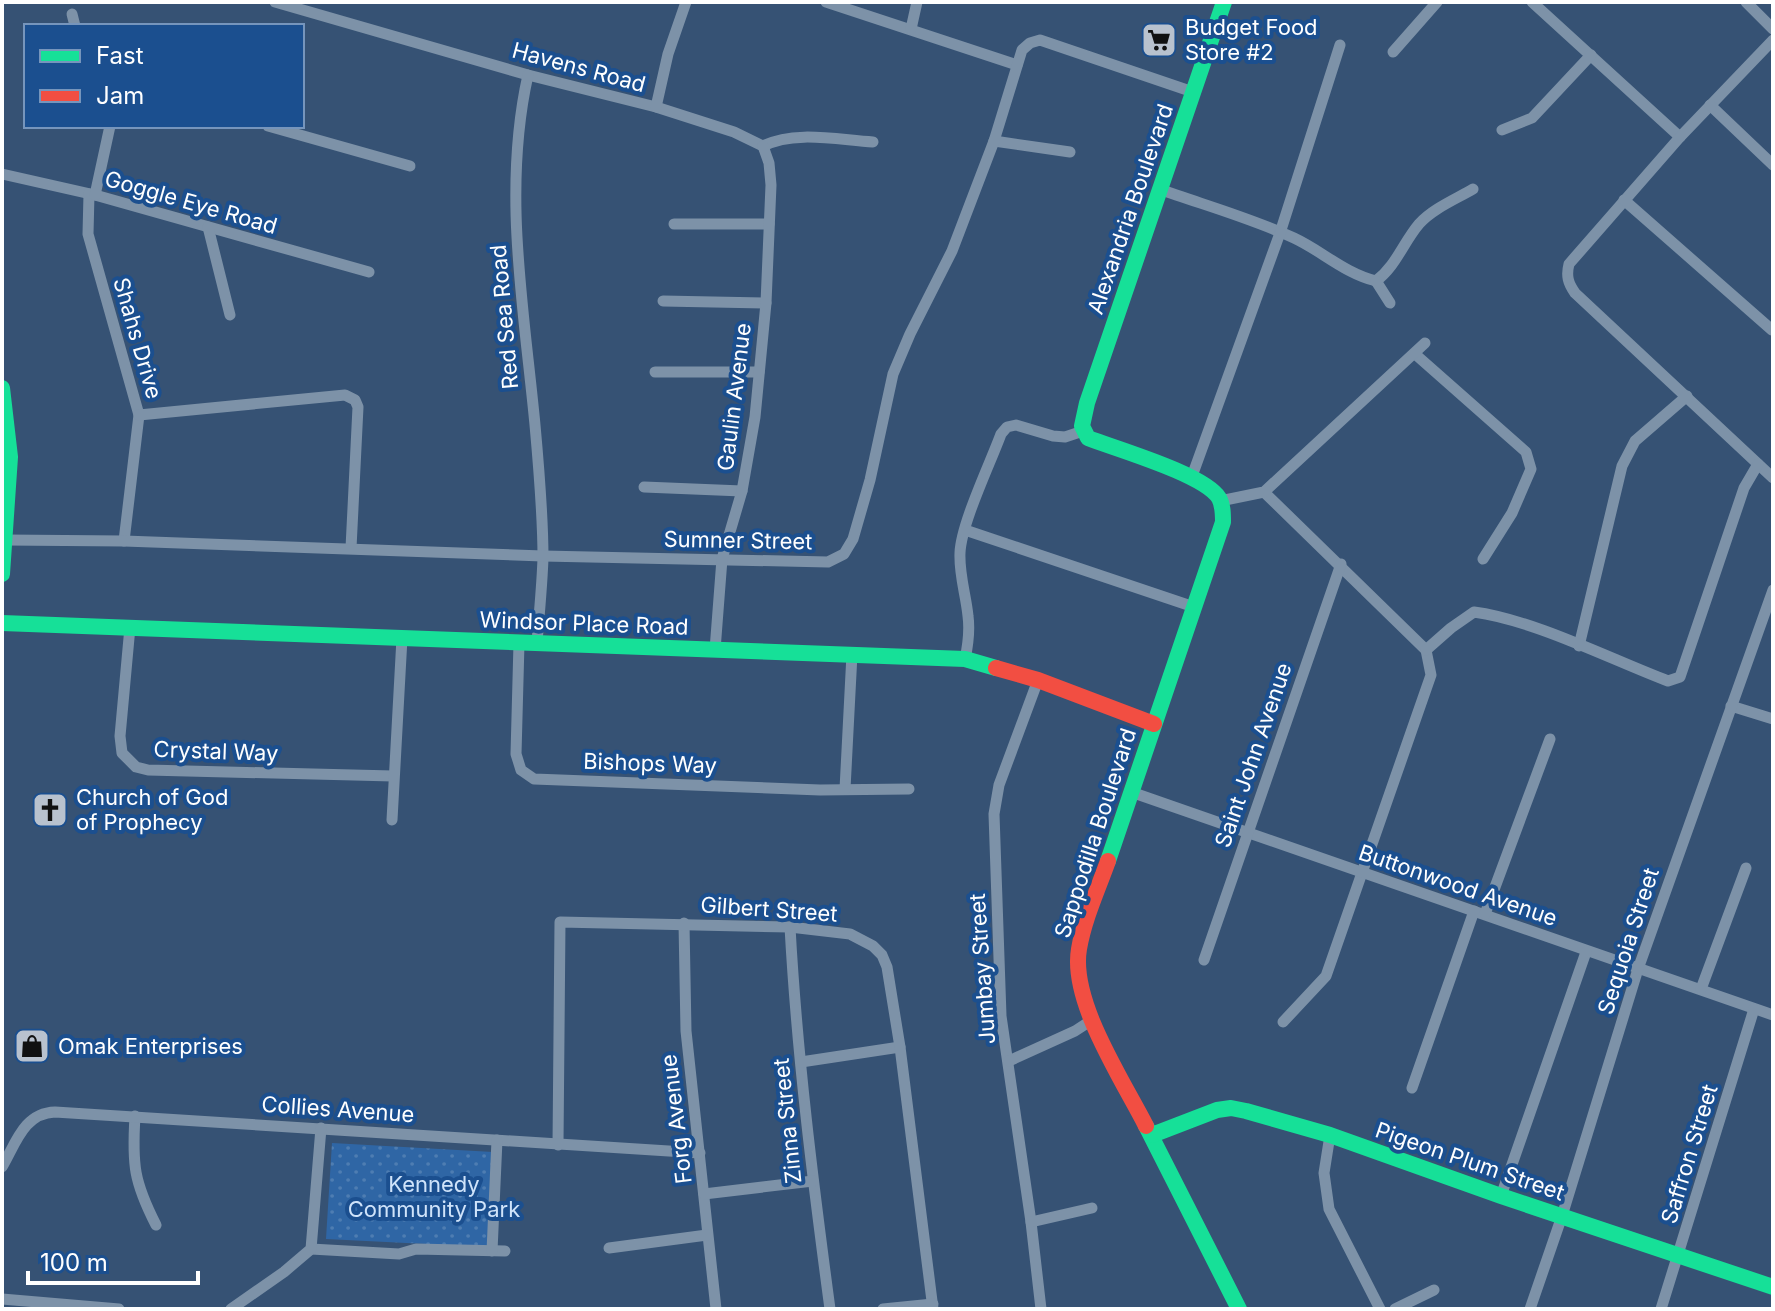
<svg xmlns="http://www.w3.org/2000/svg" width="1775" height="1311" font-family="Inter,sans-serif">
  <defs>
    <pattern id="park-dots" width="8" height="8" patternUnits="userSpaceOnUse" patternTransform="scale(2)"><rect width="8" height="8" fill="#2f66a5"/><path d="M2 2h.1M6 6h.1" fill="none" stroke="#4e7db2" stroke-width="1.8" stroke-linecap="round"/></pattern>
  </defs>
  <rect width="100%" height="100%" fill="#365274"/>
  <polygon fill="url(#park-dots)" points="332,1143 493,1152 487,1247 326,1239"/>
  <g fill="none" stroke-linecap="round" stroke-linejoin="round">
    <g stroke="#7d92a8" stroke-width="11">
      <polyline points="275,2 528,75 656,107 734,132 763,146"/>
      <polyline points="826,2 1017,65"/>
      <polyline points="1532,2 1680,137"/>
      <polyline points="1746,2 1773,29"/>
      <polyline points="72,14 75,26"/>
      <polyline points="911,29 917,2"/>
      <path d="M1773,40L1680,137L1569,264C1566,276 1568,283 1575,293L1773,478"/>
      <polyline points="1393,52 1437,2"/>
      <path d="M528,75C502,191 524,308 535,425C539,469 543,515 543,558C542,587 539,615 537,643"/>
      <polyline points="1710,105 1773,165"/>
      <polyline points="656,107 668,54 686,2"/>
      <polyline points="268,126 410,166"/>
      <polyline points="1502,130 1532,118 1591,55"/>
      <polyline points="994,141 1070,152"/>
      <path d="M763,146C795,130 838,140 873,142"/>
      <polyline points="2,174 95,195 369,272"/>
      <path d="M1159,189C1204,205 1251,218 1294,238C1322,251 1344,273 1376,281C1396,266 1403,243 1419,224C1432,209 1456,199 1473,189"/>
      <polyline points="89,194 88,234 139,415 124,541"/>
      <polyline points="95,195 110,126"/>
      <polyline points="1624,200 1772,330"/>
      <polyline points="674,224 769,224"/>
      <polyline points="208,227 230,315"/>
      <polyline points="1376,281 1390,303"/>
      <polyline points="663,301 766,303"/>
      <polyline points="1415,354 1526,452 1531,469 1512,513 1483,559"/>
      <polyline points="655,372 759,372"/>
      <polyline points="139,415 345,395 355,400 358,407 351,548"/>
      <polyline points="1191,479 1280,233 1340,45"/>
      <polyline points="644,487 742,491"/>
      <polyline points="1264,492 1426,650 1431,675 1326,976 1283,1022"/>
      <polyline points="1220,501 1264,492 1425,343"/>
      <polyline points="965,530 1194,607"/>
      <polyline points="5,540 124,541 543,556 828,562 844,554 853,539 870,480 893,374 910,334 952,251 994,141 1022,50 1030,43 1040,40 1193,92"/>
      <polyline points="130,627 120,736 122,753 136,767 148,770 393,776"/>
      <polyline points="519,643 516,754 521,770 534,779 820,790 909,789"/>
      <polyline points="1579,646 1622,466 1635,441 1687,396"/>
      <polyline points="715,650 722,559 742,491 755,417 766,303 771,185 769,163 763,146"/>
      <path d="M1426,650L1451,628L1474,612C1534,620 1610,659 1668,681L1680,677L1744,488L1758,464"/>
      <path d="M965,659C968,645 970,631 968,616C966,595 959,575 960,553C961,524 990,464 1001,434L1007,427L1016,425L1053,436L1065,437L1083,431"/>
      <polyline points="1038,680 999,785 994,814 1001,1016 1031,1222 1041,1309"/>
      <polyline points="1731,706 1773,719"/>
      <polyline points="845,789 852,654"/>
      <polyline points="1131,792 1773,1015"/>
      <polyline points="392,820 402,638"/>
      <polyline points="1485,914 1550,739"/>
      <polyline points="684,923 686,1031 716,1309"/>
      <path d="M790,927C797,1055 813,1182 830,1309"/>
      <polyline points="1204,960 1341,564"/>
      <polyline points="1701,989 1746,868"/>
      <polyline points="1009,1061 1075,1031 1092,1020"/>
      <polyline points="801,1062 900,1047"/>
      <polyline points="1412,1088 1474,911"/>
      <path d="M135,1116C132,1165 134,1182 156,1225"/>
      <polyline points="1330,1135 1324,1173 1329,1209 1380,1309"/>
      <polyline points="558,1145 560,922 790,927 850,934 873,946 882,955 887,967 900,1047 933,1309"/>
      <path d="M2,1167C16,1143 24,1113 55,1112L700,1153"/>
      <polyline points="704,1194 813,1181"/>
      <polyline points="1501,1196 1586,952"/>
      <polyline points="1031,1222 1092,1208"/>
      <polyline points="609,1248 707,1235"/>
      <polyline points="311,1249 399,1254 416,1249 505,1251"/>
      <polyline points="492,1251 497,1140"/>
      <polyline points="2,1299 119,1309"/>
      <polyline points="231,1309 284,1272 311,1249 321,1128"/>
      <polyline points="883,1309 933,1304"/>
      <polyline points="1395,1309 1434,1290"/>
      <polyline points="1530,1309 1562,1216 1638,969 1773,590"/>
      <polyline points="1661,1309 1754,1009"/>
    </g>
    <g stroke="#16e098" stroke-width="16">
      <polyline points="2,388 10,457 2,574"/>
      <polyline points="2,623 965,659 996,668"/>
      <path d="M1108,861L1223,522C1223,514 1223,505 1219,498C1204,474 1116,449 1088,438L1082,426L1087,403L1224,2"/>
      <polyline points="1146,1126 1239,1309"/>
      <polyline points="1152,1135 1217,1110 1231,1108 1246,1111 1330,1135 1501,1196 1773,1287"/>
    </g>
    <g stroke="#f24e42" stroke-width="16">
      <polyline points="996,668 1038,680 1154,724"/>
      <path d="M1108,861C1098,889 1084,919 1079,949C1070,1001 1122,1079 1146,1126"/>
    </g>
  </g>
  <defs>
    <symbol id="supermarket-square" viewBox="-11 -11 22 22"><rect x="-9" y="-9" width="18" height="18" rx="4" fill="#b9c2ce" stroke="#1b4f8f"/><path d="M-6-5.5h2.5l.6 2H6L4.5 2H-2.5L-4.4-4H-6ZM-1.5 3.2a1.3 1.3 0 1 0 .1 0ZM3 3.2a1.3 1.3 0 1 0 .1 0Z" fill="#111"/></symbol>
    <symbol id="church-square" viewBox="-11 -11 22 22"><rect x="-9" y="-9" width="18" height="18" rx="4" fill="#b9c2ce" stroke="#1b4f8f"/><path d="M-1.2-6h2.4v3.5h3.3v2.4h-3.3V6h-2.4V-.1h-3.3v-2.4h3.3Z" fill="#111"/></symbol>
    <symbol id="shop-square" viewBox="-11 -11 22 22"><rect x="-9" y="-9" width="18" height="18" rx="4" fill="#b9c2ce" stroke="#1b4f8f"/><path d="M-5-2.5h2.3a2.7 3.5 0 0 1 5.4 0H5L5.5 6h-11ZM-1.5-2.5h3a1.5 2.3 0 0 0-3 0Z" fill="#111"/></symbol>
  </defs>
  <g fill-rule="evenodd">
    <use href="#supermarket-square" x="1139" y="20" width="40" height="40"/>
    <use href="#church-square" x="30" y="790" width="40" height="40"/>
    <use href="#shop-square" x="12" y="1026" width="40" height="40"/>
  </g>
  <g text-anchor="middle" stroke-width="8" stroke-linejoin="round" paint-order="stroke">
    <g font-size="22" fill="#fff" stroke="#1b4f8f" text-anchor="start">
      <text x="1185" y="35">Budget Food<tspan x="1185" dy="25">Store #2</tspan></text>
      <text x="76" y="805">Church of God<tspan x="76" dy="25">of Prophecy</tspan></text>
      <text x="58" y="1054">Omak Enterprises</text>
    </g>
    <g font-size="22" fill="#fff" stroke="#1b4f8f">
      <text transform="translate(579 67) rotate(15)" y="8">Havens Road</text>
      <text transform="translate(191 202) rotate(16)" y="8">Goggle Eye Road</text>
      <text transform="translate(1130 209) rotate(-71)" y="8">Alexandria Boulevard</text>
      <text transform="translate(504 317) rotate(-95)" y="8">Red Sea Road</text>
      <text transform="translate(138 338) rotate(74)" y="8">Shahs Drive</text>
      <text transform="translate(734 397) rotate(-83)" y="8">Gaulin Avenue</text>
      <text transform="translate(738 540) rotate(1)" y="8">Sumner Street</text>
      <text transform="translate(584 623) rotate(2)" y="8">Windsor Place Road</text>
      <text transform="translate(216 751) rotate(2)" y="8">Crystal Way</text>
      <text transform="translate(1253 755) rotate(-71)" y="8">Saint John Avenue</text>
      <text transform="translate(650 763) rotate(2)" y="8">Bishops Way</text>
      <text transform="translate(1095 833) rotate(-72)" y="8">Sappodilla Boulevard</text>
      <text transform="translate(1458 885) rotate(19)" y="8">Buttonwood Avenue</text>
      <text transform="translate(769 909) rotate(4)" y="8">Gilbert Street</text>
      <text transform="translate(1628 941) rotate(-72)" y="8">Sequoia Street</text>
      <text transform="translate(982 969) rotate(-94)" y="8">Jumbay Street</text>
      <text transform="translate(338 1109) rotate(4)" y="8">Collies Avenue</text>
      <text transform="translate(676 1119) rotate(-97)" y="8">Forg Avenue</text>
      <text transform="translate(787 1121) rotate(-96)" y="8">Zinna Street</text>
      <text transform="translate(1689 1154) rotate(-73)" y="8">Saffron Street</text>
      <text transform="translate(1470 1161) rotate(19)" y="8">Pigeon Plum Street</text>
    </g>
    <g font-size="22" fill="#cfe3fa" stroke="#1b4f8f">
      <text x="434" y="1192">Kennedy<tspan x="434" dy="25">Community Park</tspan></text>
    </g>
  </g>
  <rect width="1775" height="1311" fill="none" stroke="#ffffff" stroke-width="8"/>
  <rect x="24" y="24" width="280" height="104" fill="#1b4f8f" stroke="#7695bc" stroke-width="2"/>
  <rect x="40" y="50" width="40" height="12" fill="#16e098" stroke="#7695bc" stroke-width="2"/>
  <text x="96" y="64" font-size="24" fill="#ffffff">Fast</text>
  <rect x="40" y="90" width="40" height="12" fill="#f24e42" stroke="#7695bc" stroke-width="2"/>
  <text x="96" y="104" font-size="24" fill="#ffffff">Jam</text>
  <path d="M28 1271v12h170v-12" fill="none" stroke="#ffffff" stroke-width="4"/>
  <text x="40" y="1271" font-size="24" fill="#ffffff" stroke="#1b4f8f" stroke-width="6" paint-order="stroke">100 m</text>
</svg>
